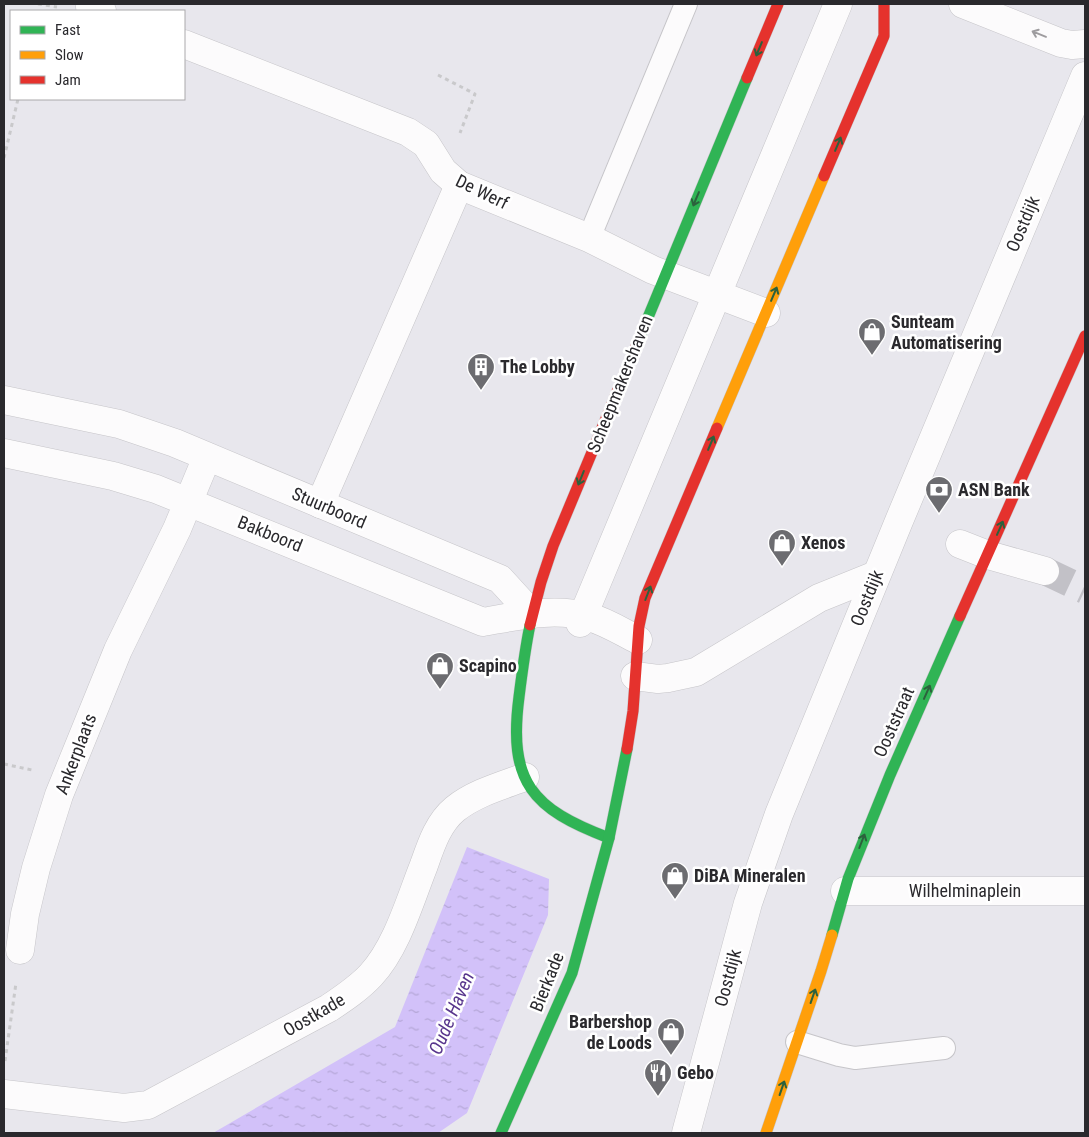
<svg xmlns="http://www.w3.org/2000/svg" width="1089" height="1137" font-family="'Roboto Condensed',sans-serif">
  <defs>
    <pattern id="water-ripples" width="26" height="14" patternUnits="userSpaceOnUse" patternTransform="scale(1.25)"><rect width="26" height="14" fill="#d2c1f9"/><path d="M2 4q2-2 4 0t4 0M15 11q2-2 4 0t4 0" fill="none" stroke="#b4a6d6"/></pattern>
  </defs>
  <rect width="100%" height="100%" fill="#e8e7ed"/>
  <polygon fill="url(#water-ripples)" points="467,847 549,879 548,915 467,1113 438,1133 213,1133 395,1027"/>
  <g fill="none" stroke-linecap="round" stroke-linejoin="round">
    <polyline stroke="#c2c1c7" stroke-width="28" stroke-dasharray="28 14" stroke-linecap="butt" points="1045,571 1085,590"/>
    <defs>
      <g id="lane">
        <polyline points="589,238 686,4"/>
        <polyline points="797,1042 839,1055 855,1058 944,1048"/>
      </g>
      <g id="street">
        <polyline points="963,4 1061,43 1072,45 1085,44"/>
        <polyline points="90,7 102,11"/>
        <polyline points="184,44 408,132 426,144 443,171 459,185 589,238 653,270 766,313"/>
        <polyline points="4,400 119,424 175,443 500,579 531,613"/>
        <path d="M4,453L113,476L156,489L483,622C518,616 554,607 589,617C607,622 622,632 638,640"/>
        <polyline points="320,504 459,185"/>
        <polyline points="960,544 988,555 1045,571"/>
        <polyline points="580,623 838,4"/>
        <polyline points="635,676 658,679 668,678 696,672 819,598 876,575"/>
        <polyline points="845,891 1085,891"/>
        <polyline points="20,950 25,914 36,868 59,795 118,650 177,529 207,457"/>
        <path d="M4,1094L124,1108L148,1105L329,1008C344,998 359,988 371,975C397,947 410,900 424,865C431,845 438,823 455,809C475,793 501,786 525,777"/>
        <polyline points="686,1133 748,903 779,814 899,521 1085,76"/>
      </g>
      <g id="fast">
        <polyline points="637,344 747,78"/>
        <path d="M530,625C525,649 522,673 519,697C508,782 532,809 609,838"/>
        <polyline points="832,935 848,879 890,775 960,616"/>
        <polyline points="501,1133 572,973 609,838 627,749"/>
      </g>
      <g id="slow">
        <polyline points="717,428 824,176"/>
        <polyline points="766,1133 821,971 832,935"/>
      </g>
      <g id="jam">
        <polyline points="747,78 778,4"/>
        <polyline points="824,176 884,36 884,4"/>
        <polyline points="960,616 1085,336"/>
        <polyline points="530,625 541,582 553,546 637,344"/>
        <polyline points="627,749 633,711 639,626 645,598 717,428"/>
      </g>
    </defs>
    <use href="#lane" stroke="#c6c5c9" stroke-width="24"/>
    <use href="#street" stroke="#c6c5c9" stroke-width="29"/>
    <use href="#fast" stroke="#c6c5c9" stroke-width="12"/>
    <use href="#slow" stroke="#c6c5c9" stroke-width="12"/>
    <use href="#jam" stroke="#c6c5c9" stroke-width="12"/>
    <g stroke="#c9c9cb" stroke-width="3" stroke-dasharray="4 4" stroke-linecap="butt">
      <polyline points="38,4 57,7"/>
      <polyline points="438,75 475,94 460,133"/>
      <polyline points="4,158 18,99"/>
      <polyline points="4,764 32,770"/>
      <polyline points="5,1061 16,983"/>
    </g>
    <use href="#lane" stroke="#fcfbfc" stroke-width="22"/>
    <use href="#street" stroke="#fcfbfc" stroke-width="28"/>
    <use href="#fast" stroke="#30b455" stroke-width="11"/>
    <use href="#slow" stroke="#ff9f0a" stroke-width="11"/>
    <use href="#jam" stroke="#e5322d" stroke-width="11"/>
  </g>
  <defs><path id="oneway-shaft" d="M-6 0H5M1.5-3L5.5 0L1.5 3" fill="none" stroke-width="1.6" stroke-linecap="round" stroke-linejoin="round" transform="scale(1.25)"/></defs>
  <use stroke="#9e9c9f" href="#oneway-shaft" transform="translate(1039 34) rotate(-158)"/>
  <g stroke="#2c613d">
    <use href="#oneway-shaft" transform="translate(759 49) rotate(113)"/>
    <use href="#oneway-shaft" transform="translate(838 144) rotate(-67)"/>
    <use href="#oneway-shaft" transform="translate(696 199) rotate(113)"/>
    <use href="#oneway-shaft" transform="translate(774 294) rotate(-67)"/>
    <use href="#oneway-shaft" transform="translate(711 443) rotate(-67)"/>
    <use href="#oneway-shaft" transform="translate(581 478) rotate(112)"/>
    <use href="#oneway-shaft" transform="translate(1000 528) rotate(-66)"/>
    <use href="#oneway-shaft" transform="translate(648 593) rotate(-69)"/>
    <use href="#oneway-shaft" transform="translate(927 692) rotate(-66)"/>
    <use href="#oneway-shaft" transform="translate(862 841) rotate(-69)"/>
    <use href="#oneway-shaft" transform="translate(813 996) rotate(-71)"/>
    <use href="#oneway-shaft" transform="translate(782 1088) rotate(-71)"/>
  </g>
  <defs>
    <symbol id="shop-pin" viewBox="-11 -11 22 30"><path d="M0 17L-7.5 6A9.5 9.5 0 1 1 7.5 6Z" fill="#6c6c70" stroke="#fff"/><path d="M-5-2.5h2.3a2.7 3.5 0 0 1 5.4 0H5L5.5 6h-11ZM-1.5-2.5h3a1.5 2.3 0 0 0-3 0Z" fill="#fff"/></symbol>
    <symbol id="building-pin" viewBox="-11 -11 22 30"><path d="M0 17L-7.5 6A9.5 9.5 0 1 1 7.5 6Z" fill="#6c6c70" stroke="#fff"/><path d="M-4-6H4V6H1V3H-1V6H-4ZM-2.5-4.3h1.7v1.8h-1.7ZM.8-4.3h1.7v1.8H.8ZM-2.5-1h1.7V.8h-1.7ZM.8-1h1.7V.8H.8Z" fill="#fff"/></symbol>
    <symbol id="bank-pin" viewBox="-11 -11 22 30"><path d="M0 17L-7.5 6A9.5 9.5 0 1 1 7.5 6Z" fill="#6c6c70" stroke="#fff"/><path d="M-6-4H6V4H-6ZM0-2.3a2.3 2.3 0 1 0 0 4.6a2.3 2.3 0 1 0 0-4.6Z" fill="#fff"/></symbol>
    <symbol id="restaurant-pin" viewBox="-11 -11 22 30"><path d="M0 17L-7.5 6A9.5 9.5 0 1 1 7.5 6Z" fill="#6c6c70" stroke="#fff"/><path d="M-5-6h1v4h1v-4h1v4h1v-4h1v5L-1.5 .5V6h-2V.5L-5-1ZM5-6V6H3V1.5H1.5Q1.5-4 5-6Z" fill="#fff"/></symbol>
  </defs>
  <g fill-rule="evenodd">
    <use href="#shop-pin" x="856" y="316" width="32" height="43"/>
    <use href="#building-pin" x="465" y="351" width="32" height="43"/>
    <use href="#bank-pin" x="923" y="474" width="32" height="43"/>
    <use href="#shop-pin" x="766" y="527" width="32" height="43"/>
    <use href="#shop-pin" x="424" y="650" width="32" height="43"/>
    <use href="#shop-pin" x="659" y="860" width="32" height="43"/>
    <use href="#shop-pin" x="655" y="1016" width="32" height="43"/>
    <use href="#restaurant-pin" x="642" y="1057" width="32" height="43"/>
  </g>
  <g text-anchor="middle" stroke-width="5" stroke-linejoin="round" paint-order="stroke">
    <g font-size="18" fill="#2a292d" stroke="#fff">
      <text transform="translate(482 192) rotate(26)" y="6">De Werf</text>
      <text transform="translate(1023 224) rotate(-67)" y="6">Oostdijk</text>
      <text transform="translate(620 384) rotate(-68)" y="6">Scheepmakershaven</text>
      <text transform="translate(329 508) rotate(23)" y="6">Stuurboord</text>
      <text transform="translate(270 534) rotate(22)" y="6">Bakboord</text>
      <text transform="translate(867 598) rotate(-68)" y="6">Oostdijk</text>
      <text transform="translate(894 722) rotate(-66)" y="6">Ooststraat</text>
      <text transform="translate(76 754) rotate(-69)" y="6">Ankerplaats</text>
      <text x="965" y="897">Wilhelminaplein</text>
      <text transform="translate(728 978) rotate(-75)" y="6">Oostdijk</text>
      <text transform="translate(547 982) rotate(-68)" y="6">Bierkade</text>
      <text transform="translate(314 1015) rotate(-30)" y="6">Oostkade</text>
    </g>
    <g font-size="18" font-weight="bold" fill="#2a292d" stroke="#fff" text-anchor="start">
      <text x="891" y="328">Sunteam<tspan x="891" dy="21">Automatisering</tspan></text>
      <text x="500" y="373">The Lobby</text>
      <text x="958" y="496">ASN Bank</text>
      <text x="801" y="549">Xenos</text>
      <text x="459" y="672">Scapino</text>
      <text x="694" y="882">DiBA Mineralen</text>
      <text x="652" y="1028" text-anchor="end">Barbershop<tspan x="652" dy="21">de Loods</tspan></text>
      <text x="677" y="1079">Gebo</text>
    </g>
    <g font-size="19" font-style="italic" fill="#58368d" stroke="#fff">
      <text transform="translate(451 1013) rotate(-67)" y="7">Oude Haven</text>
    </g>
  </g>
  <rect width="1089" height="1137" fill="none" stroke="#2a292d" stroke-width="10"/>
  <rect x="10" y="10" width="175" height="90" fill="#ffffff" stroke="#aaa9ab"/>
  <rect x="20" y="26" width="25" height="8" fill="#30b455" stroke="#aaa9ab"/>
  <text x="55" y="35" font-size="15" fill="#2a292d">Fast</text>
  <rect x="20" y="51" width="25" height="8" fill="#ff9f0a" stroke="#aaa9ab"/>
  <text x="55" y="60" font-size="15" fill="#2a292d">Slow</text>
  <rect x="20" y="76" width="25" height="8" fill="#e5322d" stroke="#aaa9ab"/>
  <text x="55" y="85" font-size="15" fill="#2a292d">Jam</text>
</svg>
